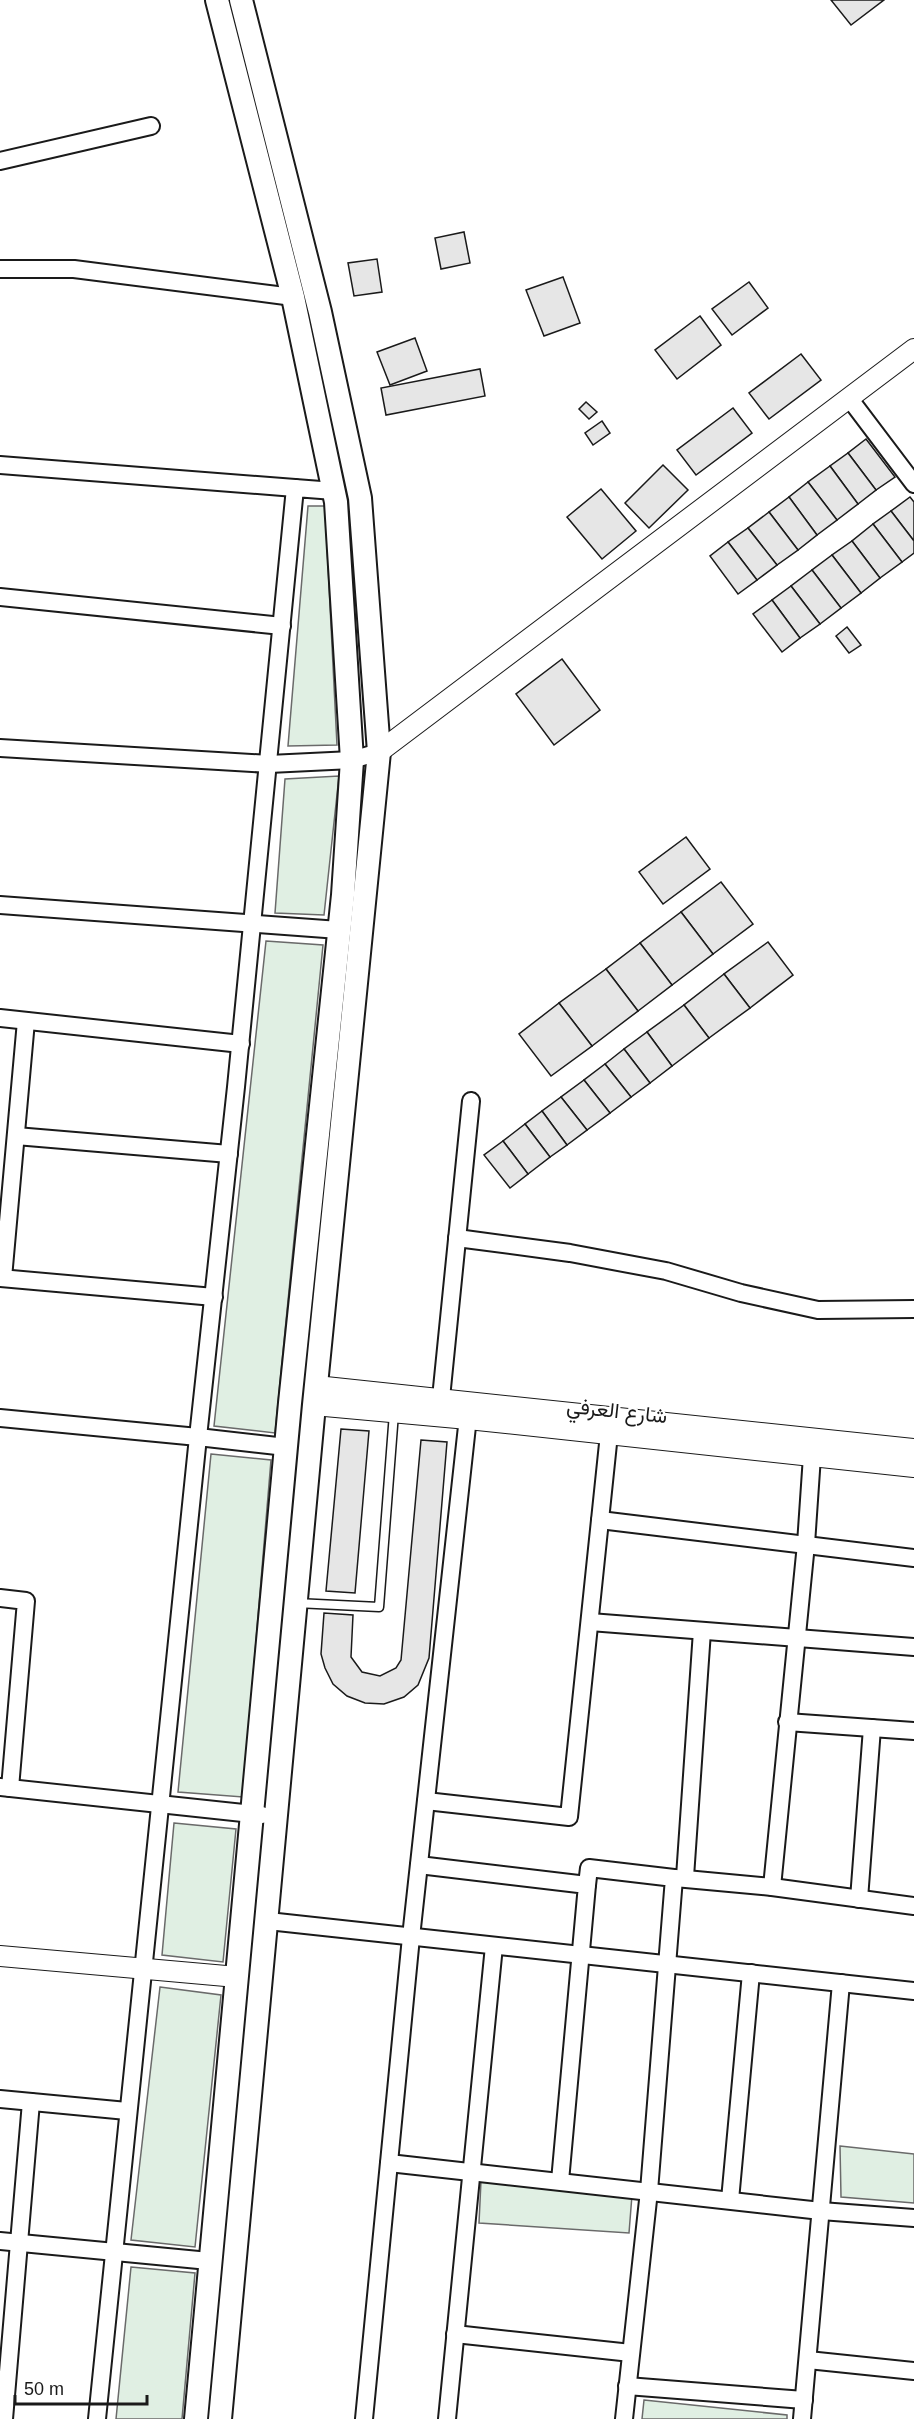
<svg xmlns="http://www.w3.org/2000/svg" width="914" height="2419" font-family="Helvetica,Vazirmatn,sans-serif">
  <rect width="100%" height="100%" fill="#fff"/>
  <g fill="#e0efe3" stroke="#6a6a6a" stroke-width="1.5">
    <polygon points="308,506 325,506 337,745 288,746"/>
    <polygon points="339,776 324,915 275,913 285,779"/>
    <polygon points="266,941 323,945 275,1433 214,1426"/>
    <polygon points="211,1454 271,1460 243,1797 178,1792"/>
    <polygon points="174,1823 236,1829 223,1962 162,1955"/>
    <polygon points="160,1987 221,1995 195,2247 131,2240"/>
    <polygon points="840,2146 914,2154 914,2203 841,2197"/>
    <polygon points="481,2181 632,2195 629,2233 479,2223"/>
    <polygon points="131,2267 195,2273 182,2419 116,2419"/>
    <polygon points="644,2400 787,2415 787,2419 642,2419"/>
  </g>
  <g fill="#e6e6e6" stroke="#1a1a1a" stroke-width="1.5">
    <polygon points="831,0 884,0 851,25"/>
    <polygon points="464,232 470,263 441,269 435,238"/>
    <polygon points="377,259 382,292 354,296 348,263"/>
    <polygon points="563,277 580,323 544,336 526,290"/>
    <polygon points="749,282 768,308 732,335 712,309"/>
    <polygon points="700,316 721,345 677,379 655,350"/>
    <polygon points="415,338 427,371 390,385 377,352"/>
    <polygon points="801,354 821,380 769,419 749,393"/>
    <polygon points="480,369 485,396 386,415 381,388"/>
    <polygon points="586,402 597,412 589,419 579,409"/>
    <polygon points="733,408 752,433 696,475 677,450"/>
    <polygon points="602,421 610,433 593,445 585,433"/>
    <polygon points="866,439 895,477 876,490 848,453"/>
    <polygon points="848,453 876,490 858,504 830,466"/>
    <polygon points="663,465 688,490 649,528 625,503"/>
    <polygon points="830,466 858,504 837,520 808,482"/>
    <polygon points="808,482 837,520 817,535 789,497"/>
    <polygon points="601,489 636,531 602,559 567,517"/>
    <polygon points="789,497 817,535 798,550 769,512"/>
    <polygon points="910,497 914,502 914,541 891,511"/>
    <polygon points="891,511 914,541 914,553 902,562 873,524"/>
    <polygon points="769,512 798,550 777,565 748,528"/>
    <polygon points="873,524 902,562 880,578 852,541"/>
    <polygon points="748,528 777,565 757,580 728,542"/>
    <polygon points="852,541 880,578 861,593 832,555"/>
    <polygon points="728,542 757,580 738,594 710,556"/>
    <polygon points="832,555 861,593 841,608 812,570"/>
    <polygon points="812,570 841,608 820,624 791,586"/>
    <polygon points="791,586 820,624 800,638 772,600"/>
    <polygon points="772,600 800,638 782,652 753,614"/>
    <polygon points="847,627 861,645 849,653 836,636"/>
    <polygon points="562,659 600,710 554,745 516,694"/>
    <polygon points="686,837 710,869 663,904 639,872"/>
    <polygon points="721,882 753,924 713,954 681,912"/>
    <polygon points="681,912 713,954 672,985 640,943"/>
    <polygon points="768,942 793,975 750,1008 724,974"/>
    <polygon points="640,943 672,985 638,1011 606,969"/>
    <polygon points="606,969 638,1011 592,1046 559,1003"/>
    <polygon points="724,974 750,1008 709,1038 684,1005"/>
    <polygon points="559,1003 592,1046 551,1076 519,1034"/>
    <polygon points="684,1005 709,1038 672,1066 647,1032"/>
    <polygon points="647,1032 672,1066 650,1083 624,1049"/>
    <polygon points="624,1049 650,1083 631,1097 605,1064"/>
    <polygon points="605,1064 631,1097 610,1113 584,1080"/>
    <polygon points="584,1080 610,1113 587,1130 561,1097"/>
    <polygon points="561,1097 587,1130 567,1145 542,1111"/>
    <polygon points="542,1111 567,1145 550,1157 525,1124"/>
    <polygon points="525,1124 550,1157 528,1174 503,1141"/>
    <polygon points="503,1141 528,1174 510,1188 484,1155"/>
    <polygon points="341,1429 369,1431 355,1593 326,1591"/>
    <polygon points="421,1440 447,1442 429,1658 418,1685 404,1697 384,1704 365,1703 347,1696 333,1684 325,1668 321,1654 324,1613 353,1615 351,1657 362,1672 380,1676 396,1668 401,1660"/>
  </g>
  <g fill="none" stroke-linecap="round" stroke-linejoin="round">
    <defs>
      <polyline id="service" points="296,1603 379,1607 394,1413"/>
      <g id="minor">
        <polyline points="0,161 151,126"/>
        <polyline points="0,269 74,269 293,297"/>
        <polyline points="849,398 914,484"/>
        <polyline points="0,465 295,488"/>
        <polyline points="0,597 282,626"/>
        <polyline points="0,748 269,764 352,760 379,752"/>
        <polyline points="0,905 339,930"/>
        <polyline points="0,1018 241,1044"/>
        <polyline points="16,1136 229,1154"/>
        <polyline points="457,1238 570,1253 666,1271 741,1293 818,1310 914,1309"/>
        <polyline points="0,1278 214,1297"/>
        <polyline points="3,1278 26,1021"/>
        <polyline points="441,1398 471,1101"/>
        <polyline points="0,1418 198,1437 236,1087 295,488 334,491"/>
        <polyline points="600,1520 914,1558"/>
        <polyline points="0,1598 26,1601 10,1788"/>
        <polyline points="590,1622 914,1647"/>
        <polyline points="787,1722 914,1731"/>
        <polyline points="0,1787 262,1815"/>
        <polyline points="426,1801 569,1817 609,1434"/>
        <polyline points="419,1865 587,1885 560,2181"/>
        <polyline points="685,1877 702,1631"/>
        <polyline points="675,1878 772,1887 914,1906"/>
        <polyline points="587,1885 589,1868 674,1878 649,2191 624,2419"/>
        <polyline points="772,1887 806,1544 812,1456"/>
        <polyline points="859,1899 872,1728"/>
        <polyline points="268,1921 914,1991"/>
        <polyline points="0,2099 127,2111"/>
        <polyline points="389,2163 821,2211 914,2218"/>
        <polyline points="730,2200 751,1973"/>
        <polyline points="0,2241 209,2261"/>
        <polyline points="455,2334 631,2353"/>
        <polyline points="808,2360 914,2371"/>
        <polyline points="627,2386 804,2400"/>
        <polyline points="4,2419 31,2102"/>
        <polyline points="97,2419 198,1437 286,1447"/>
        <polyline points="364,2419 411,1937 469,1408"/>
        <polyline points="447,2419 494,1946"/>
        <polyline points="802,2419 841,1983"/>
      </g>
      <g id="tertiary">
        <polyline points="379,752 914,349"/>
        <polyline points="316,1386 914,1449"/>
        <polyline points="314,1405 468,1419 914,1467"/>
        <polyline points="0,1956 237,1977"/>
      </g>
      <g id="secondary">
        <polyline points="196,2419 290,1403 343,895 352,760 336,502 293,297 217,0"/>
        <polyline points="220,2419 314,1405 379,752 360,498 320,312 241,0"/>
      </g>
    </defs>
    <use href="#service" stroke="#1a1a1a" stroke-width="11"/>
    <use href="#minor" stroke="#1a1a1a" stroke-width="20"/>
    <use href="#tertiary" stroke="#1a1a1a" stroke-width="22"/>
    <use href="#secondary" stroke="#1a1a1a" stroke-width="26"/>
    <use href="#service" stroke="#fff" stroke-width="8"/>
    <use href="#minor" stroke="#fff" stroke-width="16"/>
    <use href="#tertiary" stroke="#fff" stroke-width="20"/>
    <use href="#secondary" stroke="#fff" stroke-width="22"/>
  </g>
  <g text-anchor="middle" stroke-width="4.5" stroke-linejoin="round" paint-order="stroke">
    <g font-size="21" fill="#1a1a1a" stroke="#fff">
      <text transform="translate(617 1411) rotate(6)" y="7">شارع العرفي</text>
    </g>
  </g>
  <path d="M15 2395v9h132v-9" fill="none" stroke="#1a1a1a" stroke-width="3"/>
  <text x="24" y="2395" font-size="18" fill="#1a1a1a" stroke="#ffffff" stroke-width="4.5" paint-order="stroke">50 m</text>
</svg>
